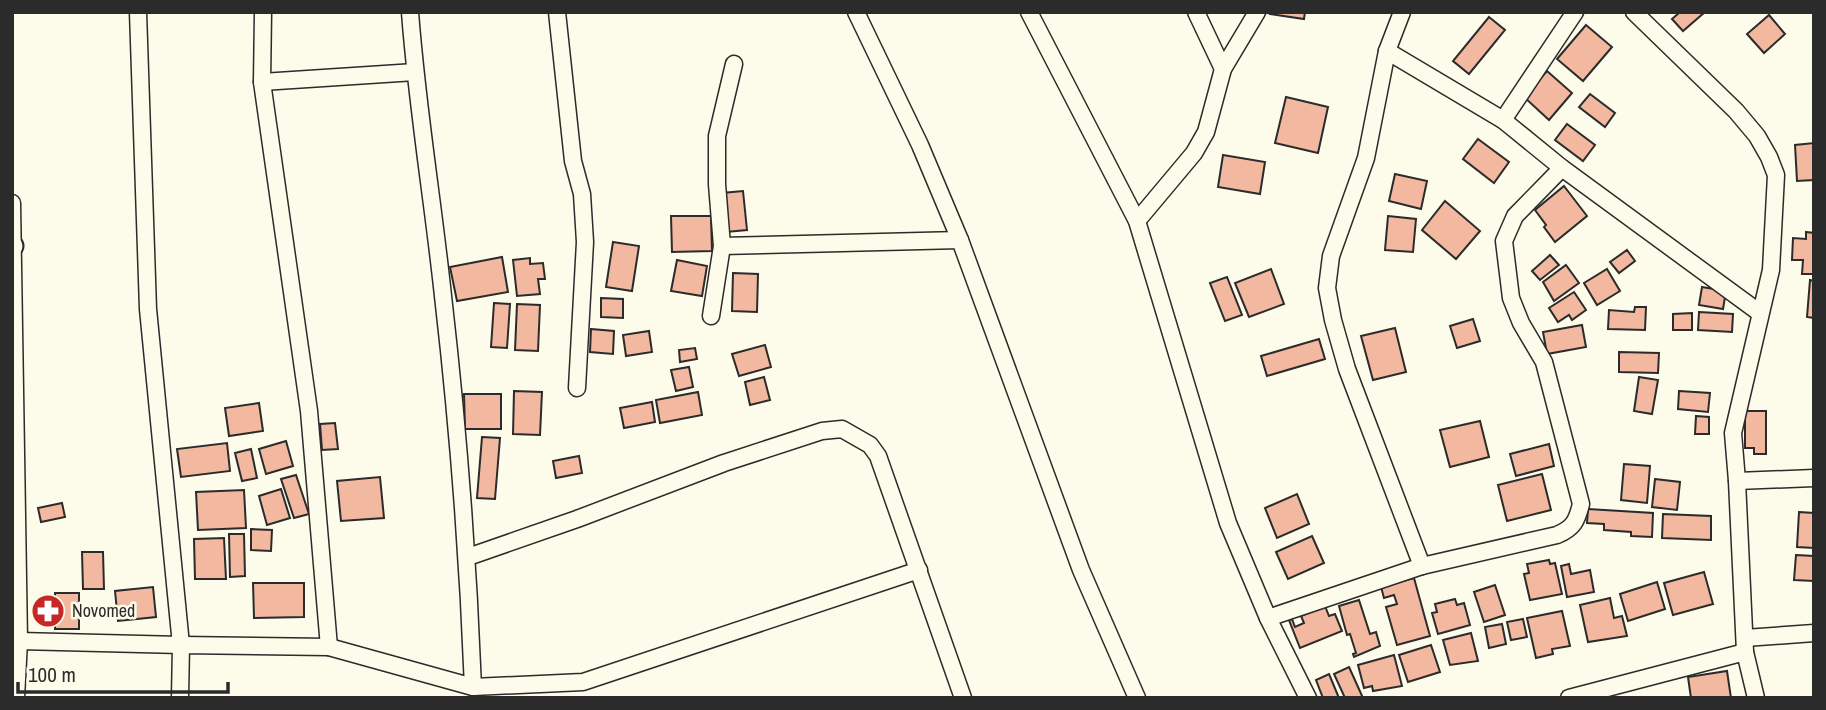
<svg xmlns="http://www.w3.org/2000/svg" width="1826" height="710" font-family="'Archivo Narrow',sans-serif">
  <rect width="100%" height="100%" fill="#fdfbea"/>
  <g fill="#f2b8a0" stroke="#2b2b2b" stroke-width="2">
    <polygon points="1271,12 1305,12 1304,19 1270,14"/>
    <polygon points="1680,12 1705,12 1683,31 1672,19"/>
    <polygon points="1769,15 1785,34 1764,53 1747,34"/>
    <polygon points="1489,17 1505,30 1469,74 1453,61"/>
    <polygon points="1586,25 1612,47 1583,81 1557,59"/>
    <polygon points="1547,71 1572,93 1549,120 1524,97"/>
    <polygon points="1590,94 1615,113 1605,127 1579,107"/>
    <polygon points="1286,97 1328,107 1318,153 1275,143"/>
    <polygon points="1567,124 1595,145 1583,161 1555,140"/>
    <polygon points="1478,139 1509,162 1494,183 1463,159"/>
    <polygon points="1814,143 1814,180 1797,181 1795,145"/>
    <polygon points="1223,155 1265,162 1260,194 1218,187"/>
    <polygon points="1395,174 1427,181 1421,209 1389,201"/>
    <polygon points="1564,186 1587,216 1555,242 1544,227 1546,225 1535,210"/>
    <polygon points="743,191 747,230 726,232 722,193"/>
    <polygon points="1445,201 1480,231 1456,259 1422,230"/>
    <polygon points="671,216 711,216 712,251 672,252"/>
    <polygon points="1388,216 1416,219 1413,252 1385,250"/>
    <polygon points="1806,232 1814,233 1814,274 1802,274 1803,260 1792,260 1793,238 1806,239"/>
    <polygon points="613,242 639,246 632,291 606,287"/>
    <polygon points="1627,250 1635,261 1619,273 1610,262"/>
    <polygon points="1550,255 1559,265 1540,280 1532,271"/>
    <polygon points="502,257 508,292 457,301 450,267"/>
    <polygon points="530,258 530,264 543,263 545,279 538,279 540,294 517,296 513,260"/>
    <polygon points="677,260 707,266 702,296 671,291"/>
    <polygon points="1566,265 1579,283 1554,301 1543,282"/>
    <polygon points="1271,269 1284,304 1249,317 1235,283"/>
    <polygon points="1607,269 1620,291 1597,305 1584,283"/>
    <polygon points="733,273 758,274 757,312 732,311"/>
    <polygon points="1227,277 1242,315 1225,321 1210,283"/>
    <polygon points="1810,280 1814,281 1814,318 1807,317"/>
    <polygon points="1702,287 1726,291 1723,309 1699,305"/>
    <polygon points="1574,292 1586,310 1572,320 1569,315 1558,322 1549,308"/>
    <polygon points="601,298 623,299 623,318 601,317"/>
    <polygon points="494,303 510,304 507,348 491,347"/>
    <polygon points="517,304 540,305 538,351 515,350"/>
    <polygon points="1635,307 1646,307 1645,330 1608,329 1609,310 1634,312"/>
    <polygon points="1699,312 1733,314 1732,332 1698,330"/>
    <polygon points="1692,313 1692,330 1673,330 1673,314"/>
    <polygon points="1473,319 1480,341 1457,348 1450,326"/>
    <polygon points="1582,325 1586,347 1547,354 1543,332"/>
    <polygon points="1395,328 1406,372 1373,380 1361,336"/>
    <polygon points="591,329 614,331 613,354 590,352"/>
    <polygon points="649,331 652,352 626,356 623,335"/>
    <polygon points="1319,339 1325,359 1267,376 1261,356"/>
    <polygon points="765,345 771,367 739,376 732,354"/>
    <polygon points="695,348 697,359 680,362 679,350"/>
    <polygon points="1619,352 1659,353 1658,373 1619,372"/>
    <polygon points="689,367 693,387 676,391 671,370"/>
    <polygon points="764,377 770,400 750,405 745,382"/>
    <polygon points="1639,377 1658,380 1652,414 1634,411"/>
    <polygon points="514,391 542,392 540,435 513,434"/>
    <polygon points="1679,391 1710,393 1708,412 1678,409"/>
    <polygon points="698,392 702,415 660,423 656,400"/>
    <polygon points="464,394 501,394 501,429 465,429"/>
    <polygon points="652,402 655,422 624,428 620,408"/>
    <polygon points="259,403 263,431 229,436 225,408"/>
    <polygon points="1745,411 1766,411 1766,454 1754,454 1754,448 1745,448"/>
    <polygon points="1696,416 1709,417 1709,434 1695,434"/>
    <polygon points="1480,421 1489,457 1450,467 1440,430"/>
    <polygon points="335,423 338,449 322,450 320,424"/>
    <polygon points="482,437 500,438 495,499 477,498"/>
    <polygon points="286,441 293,466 266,474 259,449"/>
    <polygon points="227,443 230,471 181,477 177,449"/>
    <polygon points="1549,444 1554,466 1516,476 1510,454"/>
    <polygon points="251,449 257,478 242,481 235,453"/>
    <polygon points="579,456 582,473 556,478 553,461"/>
    <polygon points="1624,464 1650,466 1647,503 1621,500"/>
    <polygon points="1542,474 1551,510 1507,521 1498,485"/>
    <polygon points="296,475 309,514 294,518 281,479"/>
    <polygon points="380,477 384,518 341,521 337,481"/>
    <polygon points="1655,479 1680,482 1677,510 1652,507"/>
    <polygon points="281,489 290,518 267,525 259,496"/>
    <polygon points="244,490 246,528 198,530 196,492"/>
    <polygon points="1297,494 1309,524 1277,538 1265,508"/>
    <polygon points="62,503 65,517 41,522 38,508"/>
    <polygon points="1588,509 1653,513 1652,537 1631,536 1631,532 1604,530 1604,524 1587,523"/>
    <polygon points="1799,512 1814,513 1814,548 1797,547"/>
    <polygon points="1663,514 1711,516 1711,540 1662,538"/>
    <polygon points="251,529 272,530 271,551 251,550"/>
    <polygon points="229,534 244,534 245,576 230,577"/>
    <polygon points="1312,536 1324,563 1288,579 1276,552"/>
    <polygon points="224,538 226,579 195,579 194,539"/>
    <polygon points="82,552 103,552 104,589 83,589"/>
    <polygon points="1796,555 1814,556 1814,581 1794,580"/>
    <polygon points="1549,560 1550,564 1555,563 1562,594 1530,600 1524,574 1529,573 1527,564"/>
    <polygon points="1569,564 1571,574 1590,570 1594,592 1567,597 1561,566"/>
    <polygon points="1704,572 1713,604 1673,615 1664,583"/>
    <polygon points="1414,578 1430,636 1397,645 1386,607 1397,604 1394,595 1384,598 1381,587"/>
    <polygon points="1657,582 1665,609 1628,621 1620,594"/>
    <polygon points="253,583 304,583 304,617 254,618"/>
    <polygon points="1495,585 1505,615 1484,622 1474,592"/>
    <polygon points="153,587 156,617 118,621 115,591"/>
    <rect x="55" y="593" width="24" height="36"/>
    <polygon points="1610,598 1614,618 1622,616 1627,636 1588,642 1580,605"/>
    <polygon points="1455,599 1457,605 1464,603 1470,625 1438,634 1432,613 1437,612 1435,604"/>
    <polygon points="1359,600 1370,634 1376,632 1380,646 1354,657 1353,654 1356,653 1350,634 1347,635 1339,606"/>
    <polygon points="1325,606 1329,616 1335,614 1342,631 1300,648 1289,620 1292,619 1295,627 1304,623 1301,616"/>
    <polygon points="1562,611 1570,646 1552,649 1553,654 1536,658 1527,618"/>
    <polygon points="1523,619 1527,637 1511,640 1507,622"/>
    <polygon points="1502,624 1506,644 1489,648 1485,627"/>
    <polygon points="1471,633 1478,661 1450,665 1443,640"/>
    <polygon points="1431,645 1440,672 1408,682 1399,655"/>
    <polygon points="1394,655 1402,686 1373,691 1372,686 1364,688 1358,665"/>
    <polygon points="1349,667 1363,698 1345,698 1334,674"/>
    <polygon points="1727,671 1731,698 1691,698 1688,677"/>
    <polygon points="1329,674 1339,698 1323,698 1316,680"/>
  </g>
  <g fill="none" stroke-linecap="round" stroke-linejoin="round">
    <defs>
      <g id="minor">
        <path d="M410,12C417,107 433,201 443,296C458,426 468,556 473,687"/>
        <polyline points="557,12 573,161 582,194 585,242 577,388"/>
        <polyline points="856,12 920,145 960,240 1081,570 1137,698"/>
        <polyline points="1029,12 1137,221 1228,523 1268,618 1308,698"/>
        <polyline points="1196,12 1223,69"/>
        <polyline points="1402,12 1387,51 1366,158 1331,256 1327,288 1333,320 1347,369 1422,566"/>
        <polyline points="1634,12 1736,111 1757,136 1769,157 1776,175 1771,270 1733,433 1737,481 1745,652 1756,698"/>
        <polyline points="1387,51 1503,120 1562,168 1760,313"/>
        <polyline points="262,82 415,72"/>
        <polyline points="1503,120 1575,12"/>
        <polyline points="12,203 19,641 16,698"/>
        <polyline points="1137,221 1194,153 1206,132 1223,69 1257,12"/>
        <polyline points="722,246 960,240"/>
        <polyline points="711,316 722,246 717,184 717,136 734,64"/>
        <polyline points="1737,481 1814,478"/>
        <polyline points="468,557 577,519 724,463 822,431 842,429 870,445 878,456 963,698"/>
        <path d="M1268,618L1422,566L1557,535C1574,528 1577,520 1581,504L1544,362L1521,323L1511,298L1504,241L1515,216L1562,168"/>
        <polyline points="1745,638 1814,633"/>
        <polyline points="19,641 181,645 148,309 138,12"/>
        <polyline points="329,647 473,687 583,682 919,570"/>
        <polyline points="180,698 181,645 329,647 309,411 262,82 263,12"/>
        <polyline points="1569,698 1745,652"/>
      </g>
      <polyline id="major" points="12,246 13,246"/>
    </defs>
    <use href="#minor" stroke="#2b2b2b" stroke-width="19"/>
    <use href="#major" stroke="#2b2b2b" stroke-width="23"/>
    <use href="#minor" stroke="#fdfbea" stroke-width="16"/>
    <use href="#major" stroke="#fdfbea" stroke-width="19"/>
  </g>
  <defs>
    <symbol id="pharmacy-disc" viewBox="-11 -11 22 22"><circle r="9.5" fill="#c62828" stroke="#fdfbea"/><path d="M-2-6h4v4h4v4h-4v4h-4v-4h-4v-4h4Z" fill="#fff"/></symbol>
  </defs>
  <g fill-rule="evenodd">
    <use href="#pharmacy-disc" x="29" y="592" width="38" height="38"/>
  </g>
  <g text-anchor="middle" stroke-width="5" stroke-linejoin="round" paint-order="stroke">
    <g font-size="18" fill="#2b2b2b" stroke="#fdfbea" text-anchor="start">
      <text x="72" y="617">Novomed</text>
    </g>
  </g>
  <rect width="1826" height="710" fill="none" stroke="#2b2b2b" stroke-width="28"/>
  <path d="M18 682v10h210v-10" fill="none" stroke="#2b2b2b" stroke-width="3.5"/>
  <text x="28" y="682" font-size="21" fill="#2b2b2b" stroke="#fdfbea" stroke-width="5" paint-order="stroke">100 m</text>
</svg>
